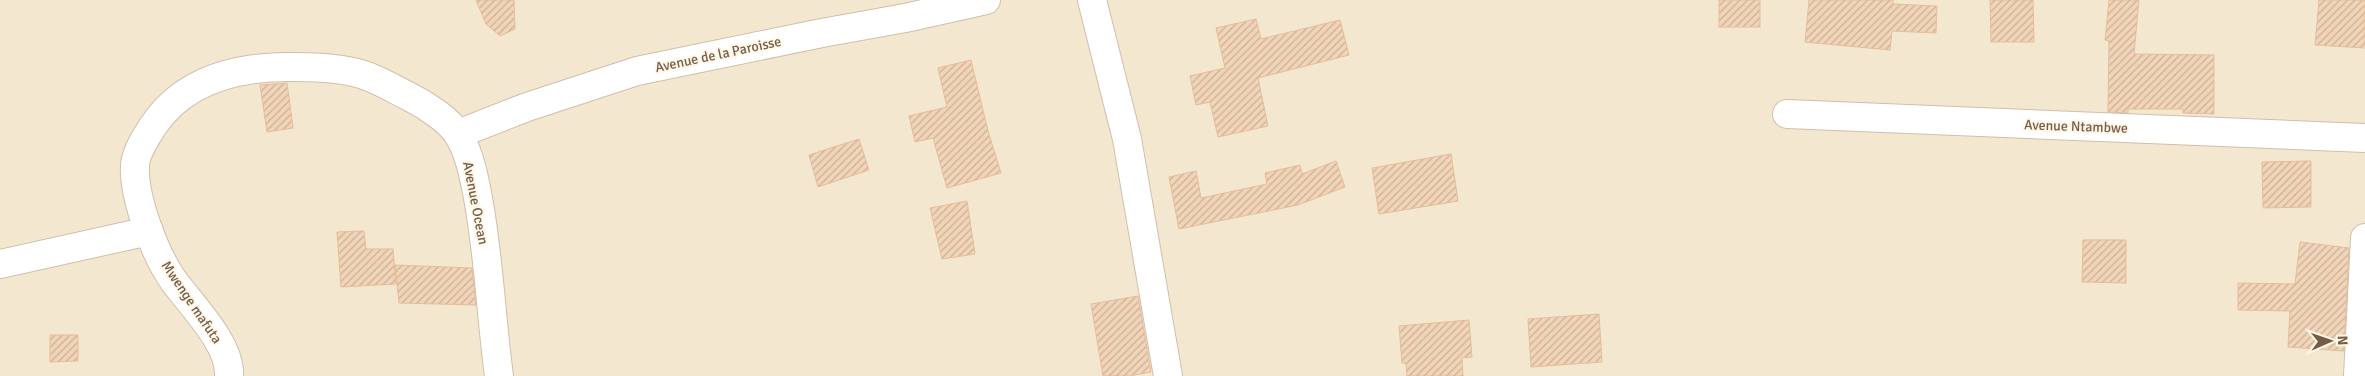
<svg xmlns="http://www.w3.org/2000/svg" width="2365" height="376" font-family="Signika,sans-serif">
  <defs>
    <pattern id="building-hatch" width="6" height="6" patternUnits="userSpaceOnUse" patternTransform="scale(1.25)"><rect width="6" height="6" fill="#f2d5b8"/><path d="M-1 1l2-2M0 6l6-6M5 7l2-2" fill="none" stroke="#c9b098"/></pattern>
  </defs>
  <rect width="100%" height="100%" fill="#fdf5e1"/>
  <rect fill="#f4e7cf" x="0" y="0" width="2365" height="376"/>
  <g fill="url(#building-hatch)" stroke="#e5bd98">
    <polygon points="476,0 514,0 515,29 500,36 486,24"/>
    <rect x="1719" y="0" width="41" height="27"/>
    <polygon points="1809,0 1893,0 1893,4 1937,6 1936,33 1892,31 1890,50 1805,42"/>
    <polygon points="1990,0 2033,0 2034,42 1991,42"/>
    <polygon points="2109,0 2139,0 2134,54 2214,55 2214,114 2183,113 2183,109 2128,109 2128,113 2108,112 2109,41 2105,40"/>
    <polygon points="2319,0 2365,0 2365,48 2315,45"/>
    <polygon points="1256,19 1261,39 1340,20 1349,55 1258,78 1268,126 1218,137 1210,102 1196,105 1190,76 1225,68 1216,28"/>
    <polygon points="971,60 988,131 1001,173 947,188 933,138 915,142 909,116 947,107 938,68"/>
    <polygon points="287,83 293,128 267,132 260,85"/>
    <polygon points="859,139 869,170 818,187 809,155"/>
    <polygon points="1451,154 1458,201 1379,214 1372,168"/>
    <polygon points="1336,161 1345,187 1298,205 1179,229 1169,177 1196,171 1201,198 1267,184 1265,173 1300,165 1302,174"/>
    <polygon points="2311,161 2311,207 2263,208 2262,162"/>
    <polygon points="967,201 975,254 942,259 930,208"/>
    <polygon points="364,231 366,249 393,249 396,284 341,287 337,232"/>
    <polygon points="2083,240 2126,240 2126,283 2082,282"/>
    <polygon points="2300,242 2349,248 2344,351 2288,347 2290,311 2238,310 2238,283 2295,284"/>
    <polygon points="395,265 472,268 476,305 399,303"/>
    <polygon points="1138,296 1151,372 1129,376 1103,376 1091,304"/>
    <polygon points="1599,314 1602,362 1531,367 1528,319"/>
    <polygon points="1469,320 1472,357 1462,358 1463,376 1407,376 1406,363 1402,363 1399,326"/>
    <polygon points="50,335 78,335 78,361 50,362"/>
  </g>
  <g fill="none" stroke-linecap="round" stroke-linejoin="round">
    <defs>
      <g id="minor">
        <polyline points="1092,0 1127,139 1168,376"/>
        <polyline points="1787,114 2365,138"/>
        <polyline points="458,134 527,107 637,71 822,33 905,18 986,0"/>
        <polyline points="0,264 149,231"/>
        <path d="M229,376C231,344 191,305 173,280C155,254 133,197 135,165C136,152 146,137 153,126C185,78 242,66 295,67C318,67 343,68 364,75C379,80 394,89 408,96C424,104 450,120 459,136C470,155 474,177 478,198C489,257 491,317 499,376"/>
        <polyline points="2358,376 2365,238"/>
      </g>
    </defs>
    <use href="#minor" stroke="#d0bfab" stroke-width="30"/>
    <use href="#minor" stroke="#fff" stroke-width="28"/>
  </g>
  <g text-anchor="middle" stroke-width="4" stroke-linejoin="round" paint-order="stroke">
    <g font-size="14" fill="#745c48" stroke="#fff8e8">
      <text transform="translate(718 54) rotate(-12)" y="5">Avenue de la Paroisse</text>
      <text transform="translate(2076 126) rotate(2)" y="5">Avenue Ntambwe</text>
      <text transform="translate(476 203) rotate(79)" y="5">Avenue Ocean</text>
      <text transform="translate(192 302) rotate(56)" y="5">Mwenge mafuta</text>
    </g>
  </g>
  <g transform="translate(2330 341) rotate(88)" stroke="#fff8e8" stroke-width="4" paint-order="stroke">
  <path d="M0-4L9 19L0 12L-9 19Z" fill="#745c48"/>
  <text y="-8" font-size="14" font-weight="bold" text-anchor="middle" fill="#745c48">N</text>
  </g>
</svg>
